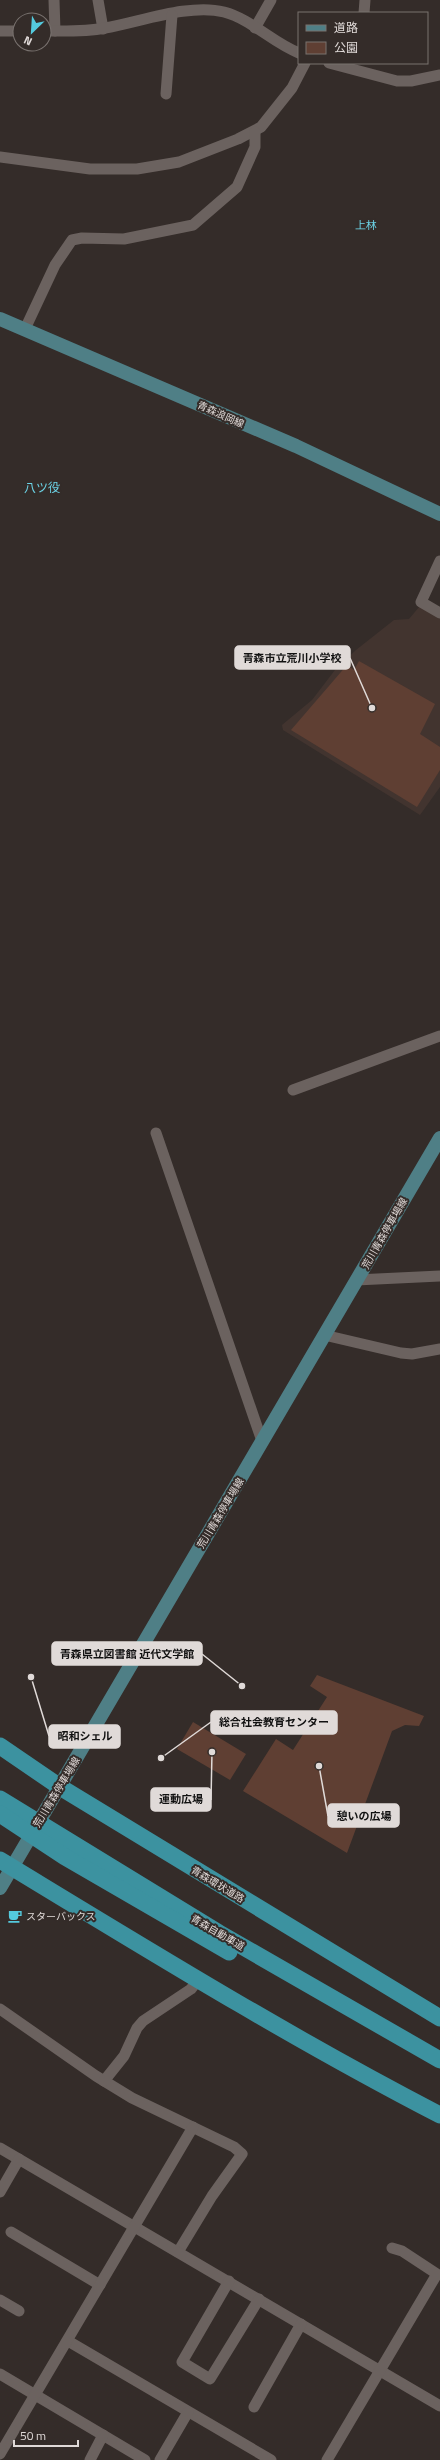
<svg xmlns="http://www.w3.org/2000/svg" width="440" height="2460" font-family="'Titillium Web','Noto Sans JP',sans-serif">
  <rect width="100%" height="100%" fill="#342c29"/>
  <polygon fill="#42342f" points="420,606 440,618 440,787 420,815 283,730 282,725 312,700 335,670 356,650 394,620 409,619"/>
  <g fill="#5f3f33">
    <polygon points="359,661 435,704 420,734 440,747 440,770 417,807 291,730 347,665 354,670"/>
    <polygon points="317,1675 424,1716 419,1726 405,1725 392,1731 347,1853 243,1791 276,1739 293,1750 327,1697 310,1686"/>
    <polygon points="193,1722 246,1754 230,1780 177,1749"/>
  </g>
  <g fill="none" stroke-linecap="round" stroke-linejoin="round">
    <g stroke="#6b625f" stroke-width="11">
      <polyline points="54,0 55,31"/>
      <polyline points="98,0 103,29"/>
      <polyline points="364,13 365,0"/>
      <polyline points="255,28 271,0"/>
      <polyline points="0,31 20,31"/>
      <path d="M44,31C64,31 85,32 105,28C140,22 190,3 224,12C251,19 273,43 299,53"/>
      <polyline points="329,63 397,81 411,81 440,75"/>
      <polyline points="166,94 172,15"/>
      <polyline points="0,157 90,169 137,169 179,162 238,139 261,127 292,88 305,63"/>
      <polyline points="25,329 55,265 72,240 82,238 124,239 193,225 237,187 255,147 255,132"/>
      <polyline points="440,561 421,602 440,613"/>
      <polyline points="293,1090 440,1036"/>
      <polyline points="156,1133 262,1441"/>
      <polyline points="356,1280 440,1276"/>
      <polyline points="324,1335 401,1353 412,1354 440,1349"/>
      <polyline points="0,2009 96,2076 132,2098 234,2147 242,2154 212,2196 178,2252"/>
      <polyline points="104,2081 124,2056 137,2028 143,2021 191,1989 198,1980"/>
      <polyline points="0,2148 440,2406"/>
      <polyline points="0,2192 19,2159"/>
      <polyline points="11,2232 100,2285"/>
      <polyline points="229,2281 182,2362 210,2379 259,2299"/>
      <polyline points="0,2300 19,2311"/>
      <polyline points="68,2341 271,2460"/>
      <polyline points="0,2374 145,2460"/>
      <polyline points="254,2407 301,2324"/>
      <polyline points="0,2454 193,2127"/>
      <polyline points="90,2460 103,2435"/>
      <polyline points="160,2460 188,2412"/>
      <polyline points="327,2460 437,2274 402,2251 392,2248"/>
    </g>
    <g stroke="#4f7f86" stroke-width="14">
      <polyline points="0,319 296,446 440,514"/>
      <polyline points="0,1888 440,1138"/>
    </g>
    <g stroke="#3c92a0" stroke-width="17">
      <polyline points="0,1746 60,1787 440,2018"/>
      <polyline points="0,1799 219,1933 440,2060"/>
      <polyline points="0,1814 65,1857 229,1952"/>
      <path d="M0,1860C145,1948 289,2037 440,2115"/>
    </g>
  </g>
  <defs>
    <symbol id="cafe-bare" viewBox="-9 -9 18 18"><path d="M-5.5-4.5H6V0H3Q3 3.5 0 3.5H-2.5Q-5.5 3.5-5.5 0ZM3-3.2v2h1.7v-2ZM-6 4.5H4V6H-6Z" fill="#54cade" stroke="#342c29" stroke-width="2.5" paint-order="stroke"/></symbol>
  </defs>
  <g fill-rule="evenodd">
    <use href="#cafe-bare" x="5" y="1906" width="20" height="20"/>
  </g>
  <g text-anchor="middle" stroke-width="4" stroke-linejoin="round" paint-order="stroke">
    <g font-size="10" fill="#e0dad8" stroke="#342c29">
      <text transform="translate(221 414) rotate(24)" y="4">青森浪岡線</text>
      <text transform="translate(384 1233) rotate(-60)" y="4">荒川青森停車場線</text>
      <text transform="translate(220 1513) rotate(-59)" y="4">荒川青森停車場線</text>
      <text transform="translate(56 1792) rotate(-59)" y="4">荒川青森停車場線</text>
      <text transform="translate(218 1884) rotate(31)" y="4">青森環状道路</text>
      <text transform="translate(218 1932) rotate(30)" y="4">青森自動車道</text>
    </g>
    <g font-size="10" fill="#e0dad8" stroke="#342c29" text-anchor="start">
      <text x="26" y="1920">スターバックス</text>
    </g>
    <g font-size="11" fill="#6cd4e7" stroke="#342c29">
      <text x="366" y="229">上林</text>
    </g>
    <g font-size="12" fill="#6cd4e7" stroke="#342c29">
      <text x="42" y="492">八ツ役</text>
    </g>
  </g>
  <path fill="none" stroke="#e0dad8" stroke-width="1.5" d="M372 708L350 658M242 1686L202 1654M161 1758L211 1722M31 1677L49 1736M212 1752L211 1800M319 1766L328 1816"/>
  <g fill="#e0dad8" stroke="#342c29" stroke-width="1.5">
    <circle cx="372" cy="708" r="4"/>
    <circle cx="242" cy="1686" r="4"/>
    <circle cx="161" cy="1758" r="4"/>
    <circle cx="31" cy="1677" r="4"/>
    <circle cx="212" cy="1752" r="4"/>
    <circle cx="319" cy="1766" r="4"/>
  </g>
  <g fill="#e0dad8" stroke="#e0dad8" stroke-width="1.5">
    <rect x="235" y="646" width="115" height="23" rx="4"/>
    <rect x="52" y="1642" width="150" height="23" rx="4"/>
    <rect x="211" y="1711" width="126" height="23" rx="4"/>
    <rect x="49" y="1725" width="71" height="23" rx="4"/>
    <rect x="151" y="1788" width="60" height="23" rx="4"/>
    <rect x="328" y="1804" width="71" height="23" rx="4"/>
  </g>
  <g font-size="11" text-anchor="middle" font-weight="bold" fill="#111">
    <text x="292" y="662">青森市立荒川小学校</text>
    <text x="127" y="1658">青森県立図書館 近代文学館</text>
    <text x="274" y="1726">総合社会教育センター</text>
    <text x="85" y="1740">昭和シェル</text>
    <text x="181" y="1803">運動広場</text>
    <text x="364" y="1820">憩いの広場</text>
  </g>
  <rect x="298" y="12" width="130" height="52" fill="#342c29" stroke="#79726f"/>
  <rect x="306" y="25" width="20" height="6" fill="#4f7f86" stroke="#79726f"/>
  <text x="334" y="32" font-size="12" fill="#e0dad8">道路</text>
  <rect x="306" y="42" width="20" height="12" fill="#5f3f33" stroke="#79726f"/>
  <text x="334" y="52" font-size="12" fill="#e0dad8">公園</text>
  <g transform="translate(32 32) rotate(205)"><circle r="19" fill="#342c29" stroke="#79726f"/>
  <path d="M0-3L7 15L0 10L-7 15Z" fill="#54cade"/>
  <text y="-6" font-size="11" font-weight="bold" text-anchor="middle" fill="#e0dad8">N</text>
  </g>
  <path d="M14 2440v6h64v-6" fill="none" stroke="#e0dad8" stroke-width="2"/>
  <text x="20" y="2440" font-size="12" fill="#e0dad8" stroke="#342c29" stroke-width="3" paint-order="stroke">50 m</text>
</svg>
